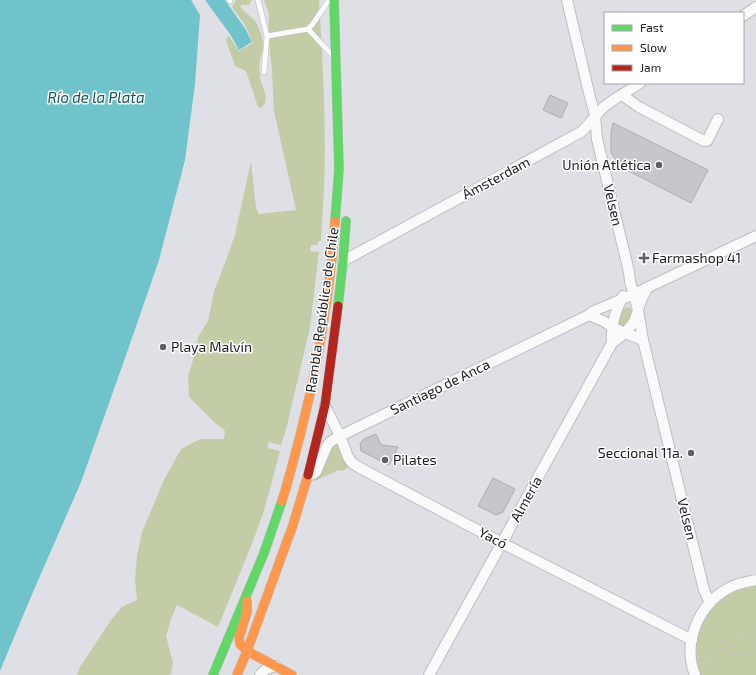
<svg xmlns="http://www.w3.org/2000/svg" width="756" height="675" font-family="'Exo 2',sans-serif">
  <rect width="100%" height="100%" fill="#dfe0e6"/>
  <g fill="#c2cca7">
    <path d="M236,0H252C249,5 248,6 242,5L240,6C245,14 255,17 258,27C261,33 264,41 263,48C261,57 258,63 260,73C260,76 260,79 261,82C264,91 270,100 261,108L258,107L246,71L235,66L227,43L226,39L229,36L239,51L253,43L245,25L232,7Z"/>
    <path d="M264,0H319C324,79 328,158 321,237V241H318V245H311L310,251L319,252L310,327L287,426L281,445L268,442V448L280,451L264,511L251,546L218,627L177,605L171,619L166,636L173,663L171,674L167,675H77L80,667L111,620L122,607L137,600L135,579L137,556L142,532L164,480L181,449L200,439H224L225,431L213,421L189,397L188,376L194,357L198,337L208,321L214,291L225,263L235,235L251,161L256,208L259,214L296,210L274,111L272,71L268,32L269,14Z"/>
    <path d="M628,307L630,308L632,310L633,316L625,327H618C617,318 618,310 628,307Z"/>
    <polygon points="338,442 350,466 342,471 338,470 315,481 320,473 331,447"/>
    <path d="M756,586V675H700C697,667 695,659 695,651C697,617 722,589 756,586Z"/>
  </g>
  <g fill="#70c3ca">
    <polygon points="0,0 191,0 200,15 195,84 185,160 159,260 124,361 81,482 30,599 0,671"/>
    <polygon points="205,0 225,0 246,30 252,42 239,50 230,34"/>
  </g>
  <g fill="#c6c7cb" stroke="#acacb1">
    <polygon points="550,95 568,103 561,118 543,110"/>
    <polygon points="613,123 708,170 691,203 621,167 611,153 611,133"/>
    <polygon points="376,434 381,445 398,447 389,465 361,451 360,444 362,441 364,439"/>
    <polygon points="493,478 515,489 503,512 496,515 478,506"/>
  </g>
  <g fill="none" stroke-linecap="round" stroke-linejoin="round">
    <defs>
      <g id="lane">
        <polyline points="230,0 230,1"/>
        <polyline points="258,0 267,36 308,29 312,25 329,0"/>
        <polyline points="308,29 332,55"/>
        <polyline points="264,72 267,36"/>
      </g>
      <g id="street">
        <polyline points="567,0 589,93 595,115 597,139 629,272 630,281 638,310 643,340 704,590 710,603"/>
        <polyline points="743,16 756,7"/>
        <polyline points="622,95 639,107 704,141 707,141 718,119"/>
        <path d="M343,261L581,132C590,124 596,114 605,106C616,97 629,91 640,83"/>
        <polyline points="589,315 605,322 612,327 618,330 643,340"/>
        <path d="M612,343C611,325 615,312 623,296"/>
        <polyline points="325,406 340,436 348,457 352,463 360,468 502,543 692,640"/>
        <polyline points="311,475 316,472 327,446 330,442 340,436 589,315 594,311 634,294 756,236"/>
        <polyline points="260,675 266,669 276,666"/>
        <polyline points="429,675 612,343 625,333 634,322 642,298 648,287"/>
        <path d="M695,675C682,642 699,604 729,588C738,583 747,582 756,580"/>
      </g>
      <g id="fast">
        <polyline points="334,0 339,169 335,222"/>
        <polyline points="338,306 343,261 346,221"/>
        <polyline points="213,675 264,553 282,501"/>
      </g>
      <g id="slow">
        <path d="M282,501C289,479 294,458 300,436C318,366 330,294 335,222"/>
        <polyline points="247,601 247,612 239,638 240,644 247,651 292,675"/>
        <polyline points="237,675 247,651 293,525 308,475"/>
      </g>
      <polyline id="jam" points="308,475 325,405 338,306"/>
    </defs>
    <use href="#lane" stroke="#bdbdc2" stroke-width="6"/>
    <use href="#street" stroke="#bdbdc2" stroke-width="12"/>
    <use href="#fast" stroke="#bdbdc2" stroke-width="10"/>
    <use href="#slow" stroke="#bdbdc2" stroke-width="10"/>
    <use href="#jam" stroke="#bdbdc2" stroke-width="10"/>
    <g stroke="#bfbfc0" stroke-width="1.5" stroke-dasharray="2 3" stroke-linecap="butt">
      <path d="M701,649C703,651 707,653 709,653C723,655 746,637 756,628"/>
      <path d="M719,652C733,655 742,655 756,651"/>
      <polyline points="701,660 709,654"/>
    </g>
    <use href="#lane" stroke="#fafafb" stroke-width="5"/>
    <use href="#street" stroke="#fafafb" stroke-width="10"/>
    <use href="#fast" stroke="#63d668" stroke-width="9"/>
    <use href="#slow" stroke="#ff974d" stroke-width="9"/>
    <use href="#jam" stroke="#b3261e" stroke-width="9"/>
  </g>
  <g fill="#5f6065" stroke="#fff" stroke-width="1.5">
    <circle cx="659" cy="165" r="4"/>
    <path d="M642 252h4v4h4v4h-4v4h-4v-4h-4v-4h4z"/>
    <circle cx="163" cy="347" r="4"/>
    <circle cx="691" cy="453" r="4"/>
    <circle cx="385" cy="460" r="4"/>
  </g>
  <g text-anchor="middle" stroke-width="3" stroke-linejoin="round" paint-order="stroke">
    <g font-size="14" fill="#1a1b1f" stroke="#fff" text-anchor="start">
      <text x="651" y="170" text-anchor="end">Unión Atlética</text>
      <text x="652" y="263">Farmashop 41</text>
      <text x="171" y="352">Playa Malvín</text>
      <text x="683" y="458" text-anchor="end">Seccional 11a.</text>
      <text x="393" y="465">Pilates</text>
    </g>
    <g font-size="14" fill="#1a1b1f" stroke="#fff">
      <text transform="translate(496 178) rotate(-28)" y="5">Ámsterdam</text>
      <text transform="translate(613 205) rotate(77)" y="5">Velsen</text>
      <text transform="translate(322 310) rotate(-82)" y="5">Rambla República de Chile</text>
      <text transform="translate(440 387) rotate(-26)" y="5">Santiago de Anca</text>
      <text transform="translate(526 499) rotate(-61)" y="5">Almería</text>
      <text transform="translate(687 519) rotate(76)" y="5">Velsen</text>
      <text transform="translate(493 538) rotate(28)" y="5">Yacó</text>
    </g>
    <g font-size="15" font-style="italic" fill="#17585c" stroke="#fff">
      <text x="96" y="103">Río de la Plata</text>
    </g>
  </g>
  <rect x="604" y="12" width="140" height="72" fill="#ffffff" stroke="#a3a4a5"/>
  <rect x="612" y="25" width="20" height="6" fill="#63d668" stroke="#a3a4a5"/>
  <text x="640" y="32" font-size="12" fill="#1a1b1f">Fast</text>
  <rect x="612" y="45" width="20" height="6" fill="#ff974d" stroke="#a3a4a5"/>
  <text x="640" y="52" font-size="12" fill="#1a1b1f">Slow</text>
  <rect x="612" y="65" width="20" height="6" fill="#b3261e" stroke="#a3a4a5"/>
  <text x="640" y="72" font-size="12" fill="#1a1b1f">Jam</text>
</svg>
